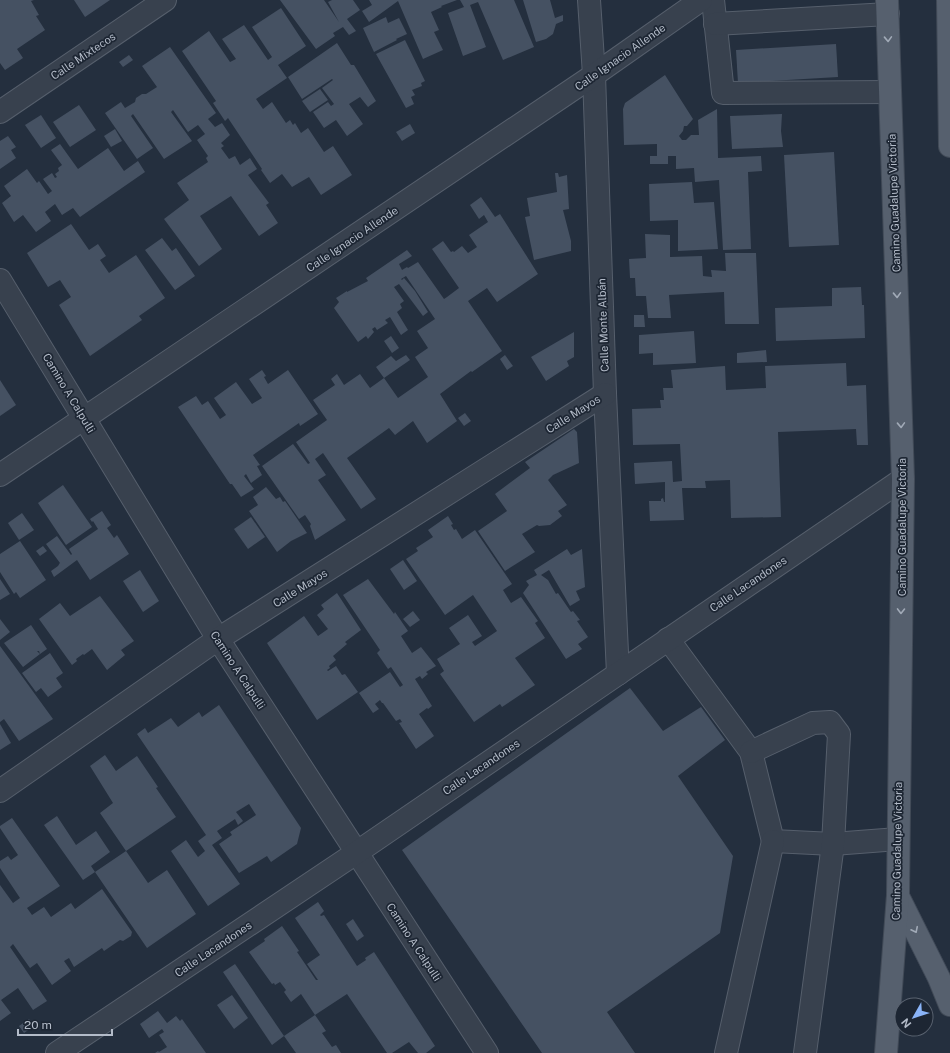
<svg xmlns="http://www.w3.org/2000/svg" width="950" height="1053" font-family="'Public Sans',sans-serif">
  <rect width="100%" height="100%" fill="#242f3e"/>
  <g fill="#455162">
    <polygon points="0,0 34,0 31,1 39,15 36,16 45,30 17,49 23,58 5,70 0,63"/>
    <polygon points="74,0 110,0 85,17"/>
    <polygon points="280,0 324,0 339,22 328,2 332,0 353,0 360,10 347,19 356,31 349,35 343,27 333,33 335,36 316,49"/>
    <polygon points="369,0 457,0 441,6 442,7 431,12 439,30 434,32 443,50 423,59 398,1 369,22 362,11 372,5"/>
    <polygon points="460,0 514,0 534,47 503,60 478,2 470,5 486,47 463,56 448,13 464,7"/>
    <polygon points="523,0 550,0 555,18 563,15 563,21 556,24 553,34 546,39 536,42"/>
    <polygon points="281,8 306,46 278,65 287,78 256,99 263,109 272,102 286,123 290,120 293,125 295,123 301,133 308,128 324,152 333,146 352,175 321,195 309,177 292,187 282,174 270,183 261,170 262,169 228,118 225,121 213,103 216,101 182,51 209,31 230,62 236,59 222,39 244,25 268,60 272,57 252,27"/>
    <polygon points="386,17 388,23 399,18 407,34 396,39 397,40 374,52 363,28"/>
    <polygon points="405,40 425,81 421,83 422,86 412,90 415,95 411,97 414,104 406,108 376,54"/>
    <polygon points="337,43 351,65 354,65 376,101 368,107 360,97 349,104 363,124 347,136 336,120 324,128 313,112 328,102 331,106 334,104 322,88 333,80 332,79 302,99 288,77"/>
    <polygon points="836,44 838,77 738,83 736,50"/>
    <polygon points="170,47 216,113 208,119 215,127 222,123 230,135 221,143 224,146 221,148 229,159 235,156 240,165 250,158 257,169 248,175 269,203 266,205 278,223 259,236 231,196 200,216 222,249 199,266 164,219 189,200 177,183 208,162 206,158 208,156 197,140 205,134 198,125 188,132 173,110 171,112 192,141 164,159 133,114 131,116 153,148 137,159 105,113 121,102 125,108 135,102 136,98 142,94 146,94 157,87 142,66"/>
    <polygon points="129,55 133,60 123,67 119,62"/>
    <polygon points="665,75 693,119 687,126 684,126 683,131 679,136 682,140 686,140 691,135 699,135 698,120 717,109 718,158 761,156 762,171 748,172 751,249 723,250 719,180 695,182 694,168 676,169 676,156 668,156 668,164 650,164 650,156 657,156 657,144 624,145 623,109 625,103"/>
    <polygon points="320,89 328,100 310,112 302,101"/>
    <polygon points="79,105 96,130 70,147 53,122"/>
    <polygon points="782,114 781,131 783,147 732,149 730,116"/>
    <polygon points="41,115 56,138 41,148 25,125"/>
    <polygon points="410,124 415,133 402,141 396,132"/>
    <polygon points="115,129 122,141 111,147 104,136"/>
    <polygon points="8,136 16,147 11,150 16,158 0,169 0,141"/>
    <polygon points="60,144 78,169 108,148 124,171 138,161 145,172 80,217 73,208 62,215 55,204 45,212 51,221 36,232 23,215 14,222 2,203 11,196 4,186 27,169 37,183 39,181 48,194 52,191 43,179 52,173 55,178 57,177 55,174 59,171 58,168 62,165 51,150"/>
    <polygon points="834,152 839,245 789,247 784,155"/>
    <polygon points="555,173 558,173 559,177 567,175 569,209 563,210 571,241 571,251 534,260 525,217 530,216 527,198 557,192"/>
    <polygon points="692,182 694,203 714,202 718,249 678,251 678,220 650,221 649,184"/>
    <polygon points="481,197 495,217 500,214 538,274 497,302 487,288 468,301 502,351 472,372 471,371 440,394 457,421 427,443 413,421 395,435 389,428 347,458 376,499 361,509 323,453 315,459 326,475 318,480 346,520 315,540 310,526 311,524 305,515 299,519 262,466 293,444 308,464 310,463 296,442 327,420 313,400 335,385 331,379 337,374 344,385 360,374 370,388 384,378 376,367 391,356 396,361 406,355 410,360 384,378 398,398 428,377 415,357 428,348 417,331 435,319 406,276 401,279 402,280 404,278 415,291 428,312 423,316 399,284 394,287 404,301 400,304 402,308 397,312 408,330 401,335 390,317 385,320 388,323 377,330 375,327 372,329 374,332 368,339 366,336 358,342 334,308 339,302 336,298 347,291 347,292 368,281 366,278 407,250 412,256 399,264 402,270 407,267 408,268 418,262 444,299 447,297 459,288 432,249 443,241 451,252 453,251 454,252 462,246 468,253 477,247 469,235 488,222 484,215 479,219 470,205"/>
    <polygon points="71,224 89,250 98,244 106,256 100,260 109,273 136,255 165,298 139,316 142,320 90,356 59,305 71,297 60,280 48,287 27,253"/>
    <polygon points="645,234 670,235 670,257 702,256 703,276 712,277 711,270 726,271 725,253 756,253 759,324 725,324 724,292 669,295 671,318 648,318 646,296 636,296 635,278 630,278 629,259 646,258"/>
    <polygon points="162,238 172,251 176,248 195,276 175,290 145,250"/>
    <polygon points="861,287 862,305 864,305 865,338 776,341 775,308 832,306 832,288"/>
    <polygon points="634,315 644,315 645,327 634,327"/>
    <polygon points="694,331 696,363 653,365 653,353 639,354 639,335"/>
    <polygon points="574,332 574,357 567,361 569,366 546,381 531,357"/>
    <polygon points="391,336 399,348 392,353 384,341"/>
    <polygon points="766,350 767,362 737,363 737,353"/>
    <polygon points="505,355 513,366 507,370 500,359"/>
    <polygon points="846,363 847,386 866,385 868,445 857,445 856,429 778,432 781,517 731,518 730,480 705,481 706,488 682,488 684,520 650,521 649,501 661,501 661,499 663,498 664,502 665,502 665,482 635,484 634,463 672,461 673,482 682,481 680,444 633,445 632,409 661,408 660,400 664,400 663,388 673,388 671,370 725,366 726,390 766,388 765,366"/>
    <polygon points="262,370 266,376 264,377 268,384 288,370 318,414 300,426 299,423 253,455 260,465 257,466 262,475 251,483 246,474 244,476 254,489 241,497 232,484 230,484 178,407 196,396 202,405 208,401 220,419 226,415 214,398 236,382 252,404 262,398 249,379"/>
    <polygon points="0,380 16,405 0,416"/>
    <polygon points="465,413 471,421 464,426 458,418"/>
    <polygon points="574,429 577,432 579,463 553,475 548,480 567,505 558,511 562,516 550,525 539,526 537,525 522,534 535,552 505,571 478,531 507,511 495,494 530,468 525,462"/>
    <polygon points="63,485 92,527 66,545 38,503"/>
    <polygon points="266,487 276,499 280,497 283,502 285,501 307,533 291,541 277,552 249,511 258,505 253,497"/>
    <polygon points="102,511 111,525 107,528 114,538 117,535 129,554 90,580 77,560 54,577 51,571 58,566 61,561 60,563 46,544 57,536 71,555 72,554 69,549 98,529 93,521 92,522 90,519"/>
    <polygon points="22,513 34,530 19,540 8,523"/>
    <polygon points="448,516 453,524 451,525 454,530 456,529 462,539 475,530 512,584 503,590 511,603 521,597 538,621 535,623 545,638 515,658 535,685 502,707 500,704 474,722 440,674 444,671 437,659 460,644 449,628 468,615 482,636 472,642 475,646 497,631 473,595 445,615 406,559 418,551 416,548 433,537 428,530"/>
    <polygon points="251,517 265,537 248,549 234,529"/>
    <polygon points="20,541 46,580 20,598 16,592 14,594 0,572 0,554"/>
    <polygon points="43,546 47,551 40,556 36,551"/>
    <polygon points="567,549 571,555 582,549 585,587 576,591 580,600 570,606 549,570 541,575 548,580 556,594 558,593 571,612 573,611 580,620 577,621 588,637 578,644 582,649 566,659 523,593 529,585 526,581 537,575 534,570"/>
    <polygon points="403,560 417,581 404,590 390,569"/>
    <polygon points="140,570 159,601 143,612 123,581"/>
    <polygon points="0,579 10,594 0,600"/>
    <polygon points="368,579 394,614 395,612 408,631 401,636 412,653 421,647 436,666 426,672 428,674 422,679 420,676 415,679 432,706 428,709 427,708 419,714 434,736 416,749 399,723 402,722 400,719 396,721 383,703 382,703 380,700 375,704 379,709 373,713 359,693 390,672 400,687 403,685 391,667 388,669 377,653 380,650 343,595"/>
    <polygon points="337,593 361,630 345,642 347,644 333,656 336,660 329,666 330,668 327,670 328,671 336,666 342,675 345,674 358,692 317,720 267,643 304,616 318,636 328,629 317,615 324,609 321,605"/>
    <polygon points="100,596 134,641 121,650 125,655 107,670 92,649 84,655 83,654 76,659 77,661 72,665 39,619 60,603 70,616"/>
    <polygon points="413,611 420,620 410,627 403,619"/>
    <polygon points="0,619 10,632 0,640"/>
    <polygon points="31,625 47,649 40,654 39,651 37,651 40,654 23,667 4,643"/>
    <polygon points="0,646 53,719 19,741 4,719 0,722"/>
    <polygon points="50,653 63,673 56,678 62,687 48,697 41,688 36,692 22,673"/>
    <polygon points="630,688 663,731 701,707 725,740 678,776 733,856 720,933 607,1012 635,1053 542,1053 402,850"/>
    <polygon points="219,705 301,828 297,844 271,862 267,856 239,873 219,844 232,835 230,832 256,815 249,804 236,812 243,821 238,825 235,819 217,831 222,838 212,845 240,884 208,906 171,851 186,840 198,857 205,851 198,841 206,835 137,734 145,728 148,733 171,718 178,727 199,712 202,717"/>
    <polygon points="0,724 11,743 0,750"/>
    <polygon points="105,755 116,771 137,756 158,787 156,788 176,817 126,851 100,813 113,803 90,766"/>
    <polygon points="57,816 76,845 96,831 110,852 91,866 95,872 126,851 148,883 167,870 196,914 147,948 95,872 83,880 44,825"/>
    <polygon points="12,818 60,886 27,908 32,915 44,907 51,917 71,903 75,909 102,889 132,932 131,936 123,941 120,940 104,951 102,948 74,967 69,958 64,961 71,971 52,985 37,963 30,968 13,944 10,947 47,1001 33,1010 18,988 1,1000 11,1013 0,1021 0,885 13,903 20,898 0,868 0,861 8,856 11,860 18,855 0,828 0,826"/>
    <polygon points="318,902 324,911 320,915 321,916 324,915 357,966 366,960 365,958 374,952 435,1046 426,1053 418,1053 409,1042 392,1053 387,1053 347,994 315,1015 301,994 291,1002 284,992 286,990 280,982 275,985 274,983 272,984 249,952 265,941 264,939 282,926 299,951 297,952 316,980 318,980 307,964 320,955 295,918"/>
    <polygon points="353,919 364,936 357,941 346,924"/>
    <polygon points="235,964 284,1036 272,1045 223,972"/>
    <polygon points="232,995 248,1018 234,1029 217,1005"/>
    <polygon points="158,1011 167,1023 176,1016 180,1021 182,1019 206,1053 155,1053 158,1051 159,1052 167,1047 159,1035 164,1032 162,1029 149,1038 140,1024"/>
    <polygon points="315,1015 326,1031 322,1033 332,1047 336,1045 341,1053 296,1053 284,1036"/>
    <polygon points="29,1019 34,1026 24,1033 19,1026"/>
  </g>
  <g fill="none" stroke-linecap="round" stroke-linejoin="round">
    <defs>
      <g id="minor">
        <polyline points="589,0 594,75 605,394 618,674"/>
        <polyline points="713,0 723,93 890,92"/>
        <polyline points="715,24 888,14"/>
        <polyline points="0,112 165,0"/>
        <polyline points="0,280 218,639 487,1053"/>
        <polyline points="0,475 594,75 701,0"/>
        <polyline points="668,639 751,752 773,841 833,844 898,839"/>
        <polyline points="751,752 813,723 830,722 839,734 833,844 805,1053"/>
        <polyline points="0,791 218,639 605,394"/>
        <polyline points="57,1053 356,853 903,479"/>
        <polyline points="726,1053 773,841"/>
      </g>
      <g id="major">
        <polyline points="948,0 950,146"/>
        <polyline points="898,896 939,978 950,1005"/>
        <polyline points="886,1053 898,895 903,479 887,0"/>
      </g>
    </defs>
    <use href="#minor" stroke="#565f6c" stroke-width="24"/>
    <use href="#major" stroke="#414a57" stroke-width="24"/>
    <use href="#minor" stroke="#38414e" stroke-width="22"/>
    <use href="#major" stroke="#56606e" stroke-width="22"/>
  </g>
  <defs><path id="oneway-chevron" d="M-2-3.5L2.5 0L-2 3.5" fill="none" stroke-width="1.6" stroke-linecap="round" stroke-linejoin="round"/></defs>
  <g stroke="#a1aab7">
    <use href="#oneway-chevron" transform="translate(888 39) rotate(88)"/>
    <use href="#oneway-chevron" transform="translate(897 295) rotate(88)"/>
    <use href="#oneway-chevron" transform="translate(901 425) rotate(88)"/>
    <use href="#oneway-chevron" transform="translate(901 611) rotate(91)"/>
    <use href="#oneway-chevron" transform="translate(915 930) rotate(64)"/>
  </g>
  <g text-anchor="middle" stroke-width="3.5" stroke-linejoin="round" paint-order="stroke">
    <g font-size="11" fill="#b4bcc9" stroke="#1d2633">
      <text transform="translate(83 56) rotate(-34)" y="4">Calle Mixtecos</text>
      <text transform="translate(620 57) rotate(-35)" y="4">Calle Ignacio Allende</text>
      <text transform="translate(894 203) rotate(-92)" y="4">Camino Guadalupe Victoria</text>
      <text transform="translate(352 239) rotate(-34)" y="4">Calle Ignacio Allende</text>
      <text transform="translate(603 325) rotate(-92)" y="4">Calle Monte Albán</text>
      <text transform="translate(69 393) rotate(59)" y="4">Camino A Calpulli</text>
      <text transform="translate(573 414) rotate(-32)" y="4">Calle Mayos</text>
      <text transform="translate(902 527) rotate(-90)" y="4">Camino Guadalupe Victoria</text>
      <text transform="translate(748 584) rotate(-34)" y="4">Calle Lacandones</text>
      <text transform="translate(300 588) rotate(-32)" y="4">Calle Mayos</text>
      <text transform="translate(238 670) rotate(57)" y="4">Camino A Calpulli</text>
      <text transform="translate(481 767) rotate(-34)" y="4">Calle Lacandones</text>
      <text transform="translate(897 851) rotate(-89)" y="4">Camino Guadalupe Victoria</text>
      <text transform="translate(414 942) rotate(57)" y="4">Camino A Calpulli</text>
      <text transform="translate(213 949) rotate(-34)" y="4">Calle Lacandones</text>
    </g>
  </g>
  <g transform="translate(914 1017) rotate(231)"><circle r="19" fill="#1d2633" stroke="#59626f"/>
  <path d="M0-3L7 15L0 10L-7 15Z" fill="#8ab4f8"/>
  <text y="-6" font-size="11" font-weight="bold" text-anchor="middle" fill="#b4bcc9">N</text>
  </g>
  <path d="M18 1029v6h94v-6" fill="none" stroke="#b4bcc9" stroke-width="2"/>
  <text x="24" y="1029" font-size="12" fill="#b4bcc9" stroke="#1d2633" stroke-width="3" paint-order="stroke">20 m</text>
</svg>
